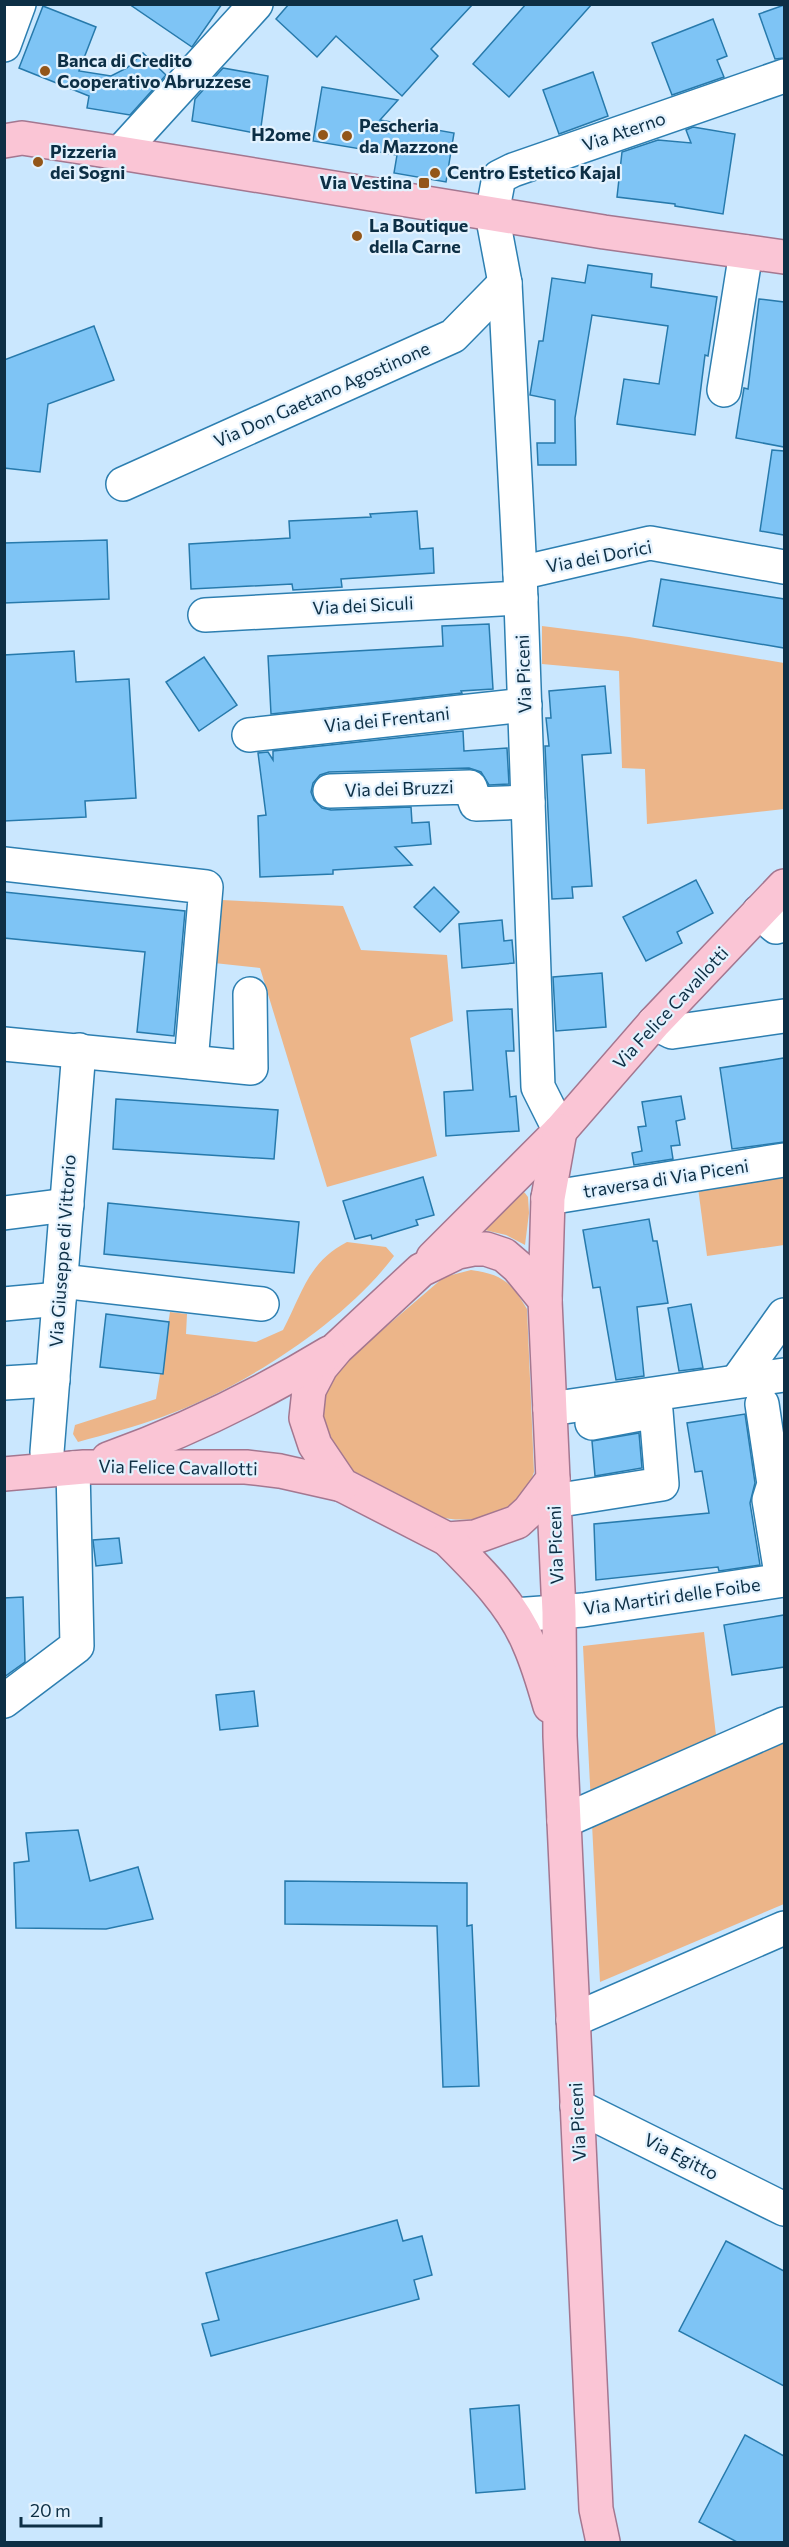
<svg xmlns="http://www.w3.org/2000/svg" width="789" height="2547" font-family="Commissioner,sans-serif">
  <rect width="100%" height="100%" fill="#cae7fe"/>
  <g fill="#ecb589">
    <polygon points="542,626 629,637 784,663 784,809 647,824 645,769 622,768 619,671 542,664"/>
    <polygon points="222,900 343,906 361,950 447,955 453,1021 410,1038 437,1156 327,1187 260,968 214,963"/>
    <polygon points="784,1168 784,1245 707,1256 697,1180"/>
    <polygon points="521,1190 525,1193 528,1197 529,1213 525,1245 506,1235 480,1229"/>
    <path d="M347,1242L386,1247L394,1256C343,1324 242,1388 162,1417C135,1427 106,1434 78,1442L73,1434L75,1425L156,1399L170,1312L187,1314L186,1334L256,1342L283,1330C302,1294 308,1262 347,1242Z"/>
    <path d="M471,1270C502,1274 512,1283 527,1309L534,1472C522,1513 475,1527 436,1516C422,1512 408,1502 395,1495C382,1488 367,1482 355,1474C349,1470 345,1462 340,1456C315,1423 319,1392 346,1361L444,1277Z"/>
    <polygon points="704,1632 719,1761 784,1733 784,1904 600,1982 583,1646"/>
  </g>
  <g fill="#7ec4f5" stroke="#277aac" stroke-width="1.5">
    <polygon points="129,4 222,4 192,47"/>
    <polygon points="289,4 473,4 431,49 438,56 402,96 336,36 317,57 276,19"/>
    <polygon points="526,4 592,4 509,97 473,64"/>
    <polygon points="784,5 784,58 775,59 759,14"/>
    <polygon points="43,6 96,27 79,71 111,76 127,68 143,53 166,75 130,115 87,108 89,96 19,68"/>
    <polygon points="713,19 727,56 717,60 724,77 672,95 652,43"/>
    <polygon points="223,68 268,76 260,134 192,121 195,99"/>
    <polygon points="593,72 608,116 559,134 543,90"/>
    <polygon points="322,87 398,100 380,120 454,133 446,182 394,173 397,155 313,141"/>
    <polygon points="693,127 735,134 723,214 675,206 675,204 617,197 622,152 658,140 691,143 686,130"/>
    <polygon points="588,265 652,274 651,287 717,297 708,356 705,355 695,435 617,424 624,379 659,384 668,326 592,315 575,418 576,465 538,465 537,443 555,443 555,400 530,395 539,341 543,341 552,278 585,283"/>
    <polygon points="759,299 784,302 784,447 736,438 744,388 748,389"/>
    <polygon points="94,326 114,380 48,404 40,472 4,468 4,360"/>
    <polygon points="772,450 784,451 784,535 760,531"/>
    <polygon points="417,511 420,549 433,548 434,573 341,579 342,587 293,590 292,584 191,589 189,544 290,538 289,521 371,517 370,514"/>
    <polygon points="107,540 109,599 4,603 4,543"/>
    <polygon points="661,579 784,599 784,648 653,626"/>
    <polygon points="489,624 493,689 461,691 462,693 271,714 268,656 443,646 442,626"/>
    <polygon points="74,651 76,682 129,679 136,798 85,801 86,817 4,821 4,655"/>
    <polygon points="204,657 237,705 199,731 166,682"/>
    <polygon points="605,686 611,753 582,755 592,886 572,887 573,898 552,899 545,746 549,746 546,718 551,718 549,691"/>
    <polygon points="463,731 464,751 507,748 509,784 489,785 481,772 469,768 329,772 320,775 313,783 311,792 314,800 322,808 331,810 411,807 412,823 429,822 431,844 395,847 412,865 333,870 333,874 260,877 258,816 266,815 258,753 268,752 273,760 273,751"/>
    <polygon points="696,880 713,913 677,932 682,943 646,961 623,917"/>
    <polygon points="434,887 459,912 440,932 414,907"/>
    <polygon points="4,892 185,911 174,1036 137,1032 145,952 4,938"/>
    <polygon points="502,920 504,941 512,940 514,963 462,968 459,924"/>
    <polygon points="602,973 606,1027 556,1031 553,977"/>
    <polygon points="512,1009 514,1051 506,1051 510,1097 516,1096 519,1131 446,1136 444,1092 473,1090 467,1011"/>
    <polygon points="784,1058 784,1142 732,1149 720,1068"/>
    <polygon points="681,1096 685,1119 676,1121 680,1145 671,1146 673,1159 634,1165 632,1153 642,1151 638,1127 646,1126 642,1102"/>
    <polygon points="116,1099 278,1110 274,1159 113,1149"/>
    <polygon points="423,1177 434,1215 416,1220 418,1225 372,1239 371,1235 355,1239 343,1201"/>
    <polygon points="108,1203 299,1222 294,1273 104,1254"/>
    <polygon points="649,1219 653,1241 657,1241 668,1303 637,1307 644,1376 616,1380 600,1287 593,1288 583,1230"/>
    <polygon points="691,1304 703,1368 679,1371 668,1308"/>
    <polygon points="106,1314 169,1322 163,1374 100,1367"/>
    <polygon points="745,1414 755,1483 750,1503 760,1565 719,1571 718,1567 596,1580 594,1524 709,1513 702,1471 695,1472 687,1423"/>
    <polygon points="639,1433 642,1468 595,1476 592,1441"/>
    <polygon points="119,1538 122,1563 96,1566 93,1540"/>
    <polygon points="23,1597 25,1662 4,1677 4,1598"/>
    <polygon points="784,1615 784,1667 732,1675 724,1625"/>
    <polygon points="254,1691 258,1726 220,1730 216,1695"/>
    <polygon points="78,1830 90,1881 138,1867 153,1919 106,1929 16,1928 14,1863 29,1861 26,1833"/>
    <polygon points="285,1881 467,1883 467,1926 472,1925 479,2086 443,2087 437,1926 285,1924"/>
    <polygon points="397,2220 403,2241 422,2236 432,2275 414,2280 419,2299 211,2356 202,2324 219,2320 206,2273"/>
    <polygon points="726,2241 784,2271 784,2386 679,2331"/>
    <polygon points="519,2405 525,2489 476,2493 470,2409"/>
    <polygon points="745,2435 784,2456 784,2542 737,2542 699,2522"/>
  </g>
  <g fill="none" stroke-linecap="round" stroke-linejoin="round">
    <defs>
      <g id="minor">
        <polyline points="4,45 19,4"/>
        <polyline points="120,153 256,4"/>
        <polyline points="724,390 746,252"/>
        <polyline points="123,484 453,336 505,283"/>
        <polyline points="520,573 650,543 784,567"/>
        <polyline points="205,615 521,598"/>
        <polyline points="249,735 525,705"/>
        <polyline points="330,791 470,787 476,804 528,802"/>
        <polyline points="4,864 206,887 191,1062"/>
        <polyline points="759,912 776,927 784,925"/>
        <polyline points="654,1023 672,1032 784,1016"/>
        <polyline points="4,1044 251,1068 250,994"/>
        <polyline points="560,1131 538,1087 520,573 505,283 492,214 499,177 513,170 784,76"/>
        <polyline points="548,1198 784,1160"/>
        <polyline points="4,1213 67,1205"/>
        <polyline points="61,1281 262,1304"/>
        <polyline points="4,1304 59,1299"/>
        <polyline points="737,1381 784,1315"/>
        <polyline points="4,1383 53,1380"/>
        <polyline points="762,1404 774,1484 769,1500 782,1580"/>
        <polyline points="550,1409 784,1375"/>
        <polyline points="47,1452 79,1050"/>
        <polyline points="554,1501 662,1484 656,1411 592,1423"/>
        <polyline points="514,1615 583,1610 784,1580"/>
        <polyline points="4,1701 77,1646 73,1468"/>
        <polyline points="564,1821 784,1724"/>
        <polyline points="573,2020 784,1928"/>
        <polyline points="577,2106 784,2209"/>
      </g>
      <g id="major">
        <polyline points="4,141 22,138 120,153 604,232 784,257"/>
        <polygon points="473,1249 486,1249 504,1255 518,1267 545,1300 553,1479 529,1511 517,1522 475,1537 447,1539 342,1485 315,1445 306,1418 309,1390 321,1367 337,1348 421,1270 458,1252"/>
        <polyline points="433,1258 560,1131 654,1023 784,886"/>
        <polyline points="545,1300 548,1198 560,1131"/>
        <path d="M108,1459C186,1431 258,1396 329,1353"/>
        <polyline points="4,1474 84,1467 246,1467 280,1471 342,1485"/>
        <polyline points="553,1479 559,1612 560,1736 596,2509 603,2542"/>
        <path d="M447,1539C478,1570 512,1603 529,1644C538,1664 544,1685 550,1706"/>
      </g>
    </defs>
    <use href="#minor" stroke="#2d7fb1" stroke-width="36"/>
    <use href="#major" stroke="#a47790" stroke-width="36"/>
    <use href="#minor" stroke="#fff" stroke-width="33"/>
    <use href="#major" stroke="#fac5d5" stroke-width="33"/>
  </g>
  <g fill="#935619" stroke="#e3f2fe" stroke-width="2">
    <circle cx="45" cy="71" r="6"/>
    <circle cx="323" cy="135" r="6"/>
    <circle cx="347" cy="136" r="6"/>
    <circle cx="38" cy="162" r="6"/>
    <circle cx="435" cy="173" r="6"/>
    <rect x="418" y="177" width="12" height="12" rx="3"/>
    <circle cx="357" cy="236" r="6"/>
  </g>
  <g text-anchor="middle" stroke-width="4.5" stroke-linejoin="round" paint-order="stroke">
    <g font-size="18" font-weight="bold" fill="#0d2f45" stroke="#e3f2fe" text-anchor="start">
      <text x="57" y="67">Banca di Credito<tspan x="57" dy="21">Cooperativo Abruzzese</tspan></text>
      <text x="359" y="132">Pescheria<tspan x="359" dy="21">da Mazzone</tspan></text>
      <text x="311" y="141" text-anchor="end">H2ome</text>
      <text x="50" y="158">Pizzeria<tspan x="50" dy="21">dei Sogni</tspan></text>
      <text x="447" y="179">Centro Estetico Kajal</text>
      <text x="412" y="189" text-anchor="end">Via Vestina</text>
      <text x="369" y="232">La Boutique<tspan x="369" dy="21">della Carne</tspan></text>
    </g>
    <g font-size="18" fill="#0d2f45" stroke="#e3f2fe">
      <text transform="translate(624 132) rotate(-19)" y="6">Via Aterno</text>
      <text transform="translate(322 395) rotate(-24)" y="6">Via Don Gaetano Agostinone</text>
      <text transform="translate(599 557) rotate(-11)" y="6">Via dei Dorici</text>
      <text transform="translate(363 606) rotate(-3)" y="6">Via dei Siculi</text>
      <text transform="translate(524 674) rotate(-92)" y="6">Via Piceni</text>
      <text transform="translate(387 720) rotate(-6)" y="6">Via dei Frentani</text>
      <text transform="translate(399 789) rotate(-2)" y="6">Via dei Bruzzi</text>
      <text transform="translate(671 1008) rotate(-47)" y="6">Via Felice Cavallotti</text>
      <text transform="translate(666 1179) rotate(-9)" y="6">traversa di Via Piceni</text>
      <text transform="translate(63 1251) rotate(-86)" y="6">Via Giuseppe di Vittorio</text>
      <text transform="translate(178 1468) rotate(1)" y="6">Via Felice Cavallotti</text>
      <text transform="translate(556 1545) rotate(-92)" y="6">Via Piceni</text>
      <text transform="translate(672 1597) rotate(-8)" y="6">Via Martiri delle Foibe</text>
      <text transform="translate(578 2122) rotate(-93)" y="6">Via Piceni</text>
      <text transform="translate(681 2157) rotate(27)" y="6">Via Egitto</text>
    </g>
  </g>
  <rect width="789" height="2547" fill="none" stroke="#0d2f45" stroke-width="12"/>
  <path d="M21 2517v9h80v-9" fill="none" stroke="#0d2f45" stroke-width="3"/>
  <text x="30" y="2517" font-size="18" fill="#0d2f45" stroke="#e3f2fe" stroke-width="4.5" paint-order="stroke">20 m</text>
</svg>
